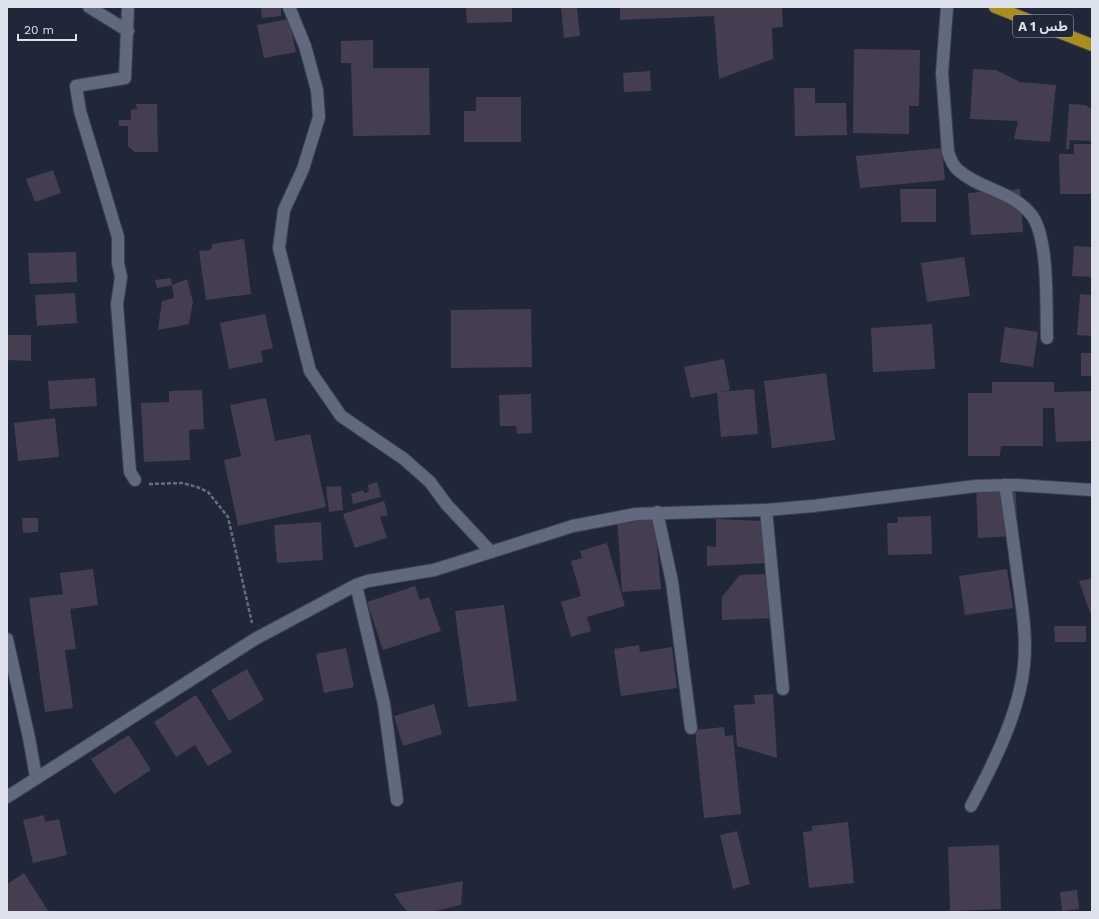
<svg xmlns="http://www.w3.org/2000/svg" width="1099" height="919" font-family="'Work Sans','Noto Sans Arabic',sans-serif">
  <rect width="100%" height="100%" fill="#202738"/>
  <g fill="#453e51">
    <polygon points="261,7 281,7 281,16 262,18"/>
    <polygon points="466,7 512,7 512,22 467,23"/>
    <polygon points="561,7 577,7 580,36 564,38"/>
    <polygon points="620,7 782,7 783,27 772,28 773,59 719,79 714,16 620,20"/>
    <polygon points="289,19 296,52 264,58 257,25"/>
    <polygon points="373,40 373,68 429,68 430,135 353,136 351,63 341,63 341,41"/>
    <polygon points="854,49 920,50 919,106 909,106 909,134 853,133"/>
    <polygon points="973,69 996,70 1020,82 1056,85 1050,142 1014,139 1018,121 970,119"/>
    <polygon points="650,71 651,91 624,92 623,73"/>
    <polygon points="794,88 815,88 815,103 846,103 847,135 795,136"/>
    <polygon points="476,97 521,97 521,142 464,142 464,111 476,111"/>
    <polygon points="136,104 157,104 158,152 135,152 128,146 128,126 119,126 119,120 131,120 131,110 137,109"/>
    <polygon points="1069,104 1085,105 1092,109 1092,141 1070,140 1069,149 1066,149"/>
    <polygon points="1074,144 1091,144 1092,194 1060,194 1059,154 1074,154"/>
    <polygon points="942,148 945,180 860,188 856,156"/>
    <polygon points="53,170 61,193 35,202 26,179"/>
    <polygon points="900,189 936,189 936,222 901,222"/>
    <polygon points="1020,189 1023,232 971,235 968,193"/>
    <polygon points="244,239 251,294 206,300 199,251 211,250 212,244"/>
    <polygon points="1074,246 1092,247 1092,277 1072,276"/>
    <polygon points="76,252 77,282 30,284 28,253"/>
    <polygon points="964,257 970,296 927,302 921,263"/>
    <polygon points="171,278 172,285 187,279 193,302 189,324 158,330 162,301 174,298 172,285 157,288 155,280"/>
    <polygon points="75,293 77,323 37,326 35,295"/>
    <polygon points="1080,294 1092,295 1092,336 1077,335"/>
    <polygon points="531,309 532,367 451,368 451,310"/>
    <polygon points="265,314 273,348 261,351 263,362 229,369 220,323"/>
    <polygon points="932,324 935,369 873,372 871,328"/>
    <polygon points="1005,327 1038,332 1033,367 1000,362"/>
    <polygon points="7,335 31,335 31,361 7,360"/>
    <rect x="1081" y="353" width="11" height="23"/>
    <polygon points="724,359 730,390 691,398 684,367"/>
    <polygon points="826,373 835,440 772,448 764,381"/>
    <polygon points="95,378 97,406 50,409 48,381"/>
    <polygon points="992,382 1054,382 1054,392 1092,391 1092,441 1056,442 1054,408 1043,408 1043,446 1001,446 1000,456 968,456 968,393 992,393"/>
    <polygon points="754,389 758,434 721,437 717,392"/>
    <polygon points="202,390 204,429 189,430 190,460 144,462 141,403 169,402 169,391"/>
    <polygon points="531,394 532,433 517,434 516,426 500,426 499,395"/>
    <polygon points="266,398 275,441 310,434 326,507 238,526 224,460 241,456 230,405"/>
    <polygon points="55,418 59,457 18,461 14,423"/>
    <polygon points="1015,480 1018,536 978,538 976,481"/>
    <polygon points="377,482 381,497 353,504 351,494 363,490 364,493 369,492 368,485"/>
    <polygon points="341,486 343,510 329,512 326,487"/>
    <polygon points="384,501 388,515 380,517 387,538 355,548 343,514"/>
    <polygon points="654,515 661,589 622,592 617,518"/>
    <polygon points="931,516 932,554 888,555 887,523 898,523 898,517"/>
    <polygon points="22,518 38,518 38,532 23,533"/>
    <polygon points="716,519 764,521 769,563 707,566 707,546 716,547"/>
    <polygon points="321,522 323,560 277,563 274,525"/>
    <polygon points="607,543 625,606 587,617 591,631 571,637 561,602 581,596 571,561 582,558 580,551"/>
    <polygon points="93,569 98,605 70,609 76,649 65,650 73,708 45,712 29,598 63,594 60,573"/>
    <polygon points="1007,569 1013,608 965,615 959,576"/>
    <polygon points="766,574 766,586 772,586 775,618 722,620 722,597 740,575"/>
    <polygon points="1092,578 1092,618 1079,581"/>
    <polygon points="415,586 420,600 429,597 441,631 383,650 367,602"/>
    <polygon points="504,605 517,701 468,707 455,611"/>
    <polygon points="1054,626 1086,626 1086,642 1055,642"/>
    <polygon points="639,645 640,652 672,647 677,688 621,696 614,649"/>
    <polygon points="346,648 354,687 324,693 316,654"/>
    <polygon points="247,669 264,700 229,721 211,690"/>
    <polygon points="773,694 777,758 737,746 734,705 755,704 754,695"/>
    <polygon points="196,695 232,752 208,766 195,745 176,757 154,722"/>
    <polygon points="434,704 442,734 403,746 394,716"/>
    <polygon points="724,727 725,736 733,735 741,814 704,818 695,730"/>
    <polygon points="129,735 151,770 114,794 91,759"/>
    <polygon points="44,815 45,822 59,819 67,855 33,863 23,820"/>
    <polygon points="848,822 854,883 809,888 803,832 812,831 812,826"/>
    <polygon points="737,831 750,884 733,889 720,835"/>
    <polygon points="999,845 1001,909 950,911 948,847"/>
    <polygon points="24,873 49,912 7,912 7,884"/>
    <polygon points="463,881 461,905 431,912 407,912 394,894"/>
    <polygon points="1077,890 1079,909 1062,911 1060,892"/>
  </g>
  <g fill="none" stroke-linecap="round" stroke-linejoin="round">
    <defs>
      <g id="minor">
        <polyline points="89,7 128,31"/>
        <polyline points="128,7 125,78 76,86 80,111 118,237 118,263 121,277 117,304 130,472 135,480"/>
        <polyline points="289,7 305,46 317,90 319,117 303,169 284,210 279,248 310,371 341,416 404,459 430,482 447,505 491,552"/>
        <path d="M947,7L942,73L948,152C950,158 953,166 958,170C980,190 1015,191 1033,217C1049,242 1046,307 1047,338"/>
        <polyline points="766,510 783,689"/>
        <polyline points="657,512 672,582 691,728"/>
        <polyline points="356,585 384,704 397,800"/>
        <polyline points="7,639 29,738 36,777"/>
        <polyline points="7,797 255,639 356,585 368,581 434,570 573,526 636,514 766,510 813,506 976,486 1017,485 1092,490"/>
        <path d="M971,806C993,765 1020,711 1024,665C1027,636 1022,607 1018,578C1014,547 1010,516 1005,485"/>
      </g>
      <polyline id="highway" points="995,7 1092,45"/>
    </defs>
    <use href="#minor" stroke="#3c4250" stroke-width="14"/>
    <use href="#highway" stroke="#3c4250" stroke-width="14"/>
    <polyline stroke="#666d7b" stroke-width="2.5" stroke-dasharray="4 2" stroke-linecap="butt" points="149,484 182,483 197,487 208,492 228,517 252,623"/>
    <use href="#minor" stroke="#61697d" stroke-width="12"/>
    <use href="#highway" stroke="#ab8d1d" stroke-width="12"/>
  </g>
  <g text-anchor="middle" stroke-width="3" stroke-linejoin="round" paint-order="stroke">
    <rect fill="#202738" stroke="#a4a9b6" stroke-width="1" x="1013" y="15" width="60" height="22" rx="3"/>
    <g font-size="13" font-weight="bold" fill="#dce1ec">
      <text x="1043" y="31">A 1 طس</text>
    </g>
  </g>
  <rect width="1099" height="919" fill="none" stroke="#dce1ec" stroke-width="16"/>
  <path d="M18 34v6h58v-6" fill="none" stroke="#dce1ec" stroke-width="2"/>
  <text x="24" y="34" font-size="12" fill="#dce1ec" stroke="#202738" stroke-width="3" paint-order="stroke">20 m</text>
</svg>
